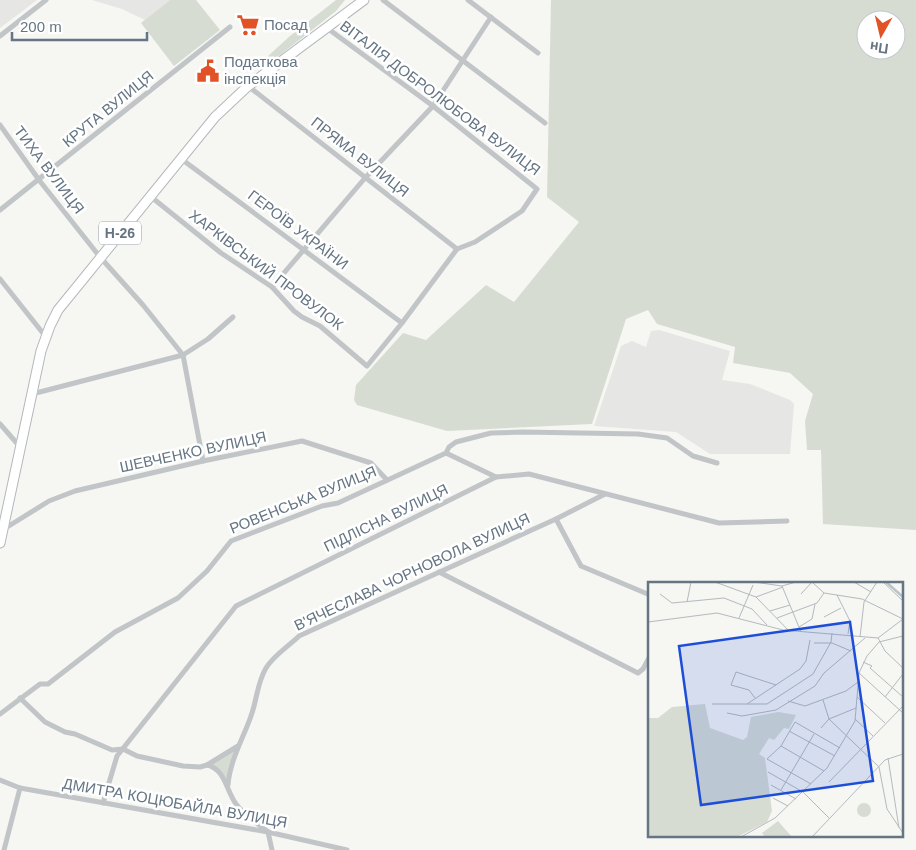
<svg xmlns="http://www.w3.org/2000/svg" width="916" height="850" font-family="Helvetica,sans-serif">
  <rect width="100%" height="100%" fill="#f6f6f2"/>
  <g fill="#e6e7e5">
    <polygon points="0,0 37,0 0,28"/>
    <polygon points="92,0 170,0 145,20 122,9"/>
    <polygon points="659,330 730,351 722,380 750,384 790,400 794,404 790,454 710,454 676,432 594,426 621,346 632,341 646,347 651,331"/>
  </g>
  <g fill="#d7dcd3" fill-rule="evenodd">
    <polygon points="170,0 196,0 220,30 174,66 141,23"/>
    <polygon points="336,0 345,0 336,11 270,63 267,57 290,36"/>
    <path d="M551,0H916V530L823,524L821,450H807L805,421L813,394L790,373L733,363L735,347L657,324L648,310L626,319L592,424L447,431L357,405L354,400L356,385L403,333L426,340L486,285L514,302L579,222L547,197ZM866,20H896V50H866Z"/>
    <polygon points="238,745 228,785 221,776 207,765"/>
  </g>
  <g fill="none" stroke-linecap="round" stroke-linejoin="round">
    <defs>
      <polyline id="primary" points="0,543 41,351 50,326 58,310 215,117 248,86 364,0"/>
    </defs>
    <use href="#primary" stroke="#b4b8bc" stroke-width="11"/>
    <g stroke="#c1c5c8" stroke-width="5">
      <polyline points="383,0 545,123"/>
      <polyline points="468,0 538,53"/>
      <polyline points="0,36 46,0"/>
      <polyline points="248,86 457,249"/>
      <polyline points="0,125 39,180 100,257 143,305 183,355 203,461"/>
      <polyline points="180,158 402,323"/>
      <polyline points="150,196 221,253 272,287 294,311 302,317 320,326 367,366 402,323 457,249 475,242 522,211 537,189 433,106 327,28"/>
      <polyline points="0,210 230,27"/>
      <polyline points="0,279 46,337"/>
      <polyline points="272,287 365,178 433,106 491,17"/>
      <polyline points="32,394 183,355 208,339 233,317"/>
      <polyline points="0,424 21,448"/>
      <polyline points="446,453 496,477"/>
      <polyline points="556,519 581,566 650,595"/>
      <polyline points="4,529 49,501 75,491 203,461 302,441 371,463 387,480"/>
      <polyline points="439,572 638,673 643,669 650,656"/>
      <polyline points="20,698 45,722 65,732 75,734 112,750 123,749 137,756 183,766 200,767 207,765 238,746"/>
      <polyline points="0,714 40,684 48,684 115,632 178,598 207,571 231,541 322,506 338,503 446,453 449,447 456,442 491,433 523,432 638,434 667,438 693,456 717,463"/>
      <path d="M207,765C225,769 226,790 236,804C244,815 257,823 268,832"/>
      <polyline points="0,780 20,788 268,832 347,850"/>
      <path d="M228,785C230,760 243,739 251,716C257,700 257,683 266,668C273,656 289,646 299,636L556,519L605,494"/>
      <polyline points="103,803 117,756 236,606 496,477 529,474 719,523 787,521"/>
      <polyline points="268,832 272,850"/>
      <polyline points="4,850 20,788"/>
    </g>
    <use href="#primary" stroke="#fff" stroke-width="9"/>
  </g>
  <defs>
    <symbol id="supermarket-bare" viewBox="-9 -9 18 18"><path d="M-6-5.5h2.5l.6 2H6L4.5 2H-2.5L-4.4-4H-6ZM-1.5 3.2a1.3 1.3 0 1 0 .1 0ZM3 3.2a1.3 1.3 0 1 0 .1 0Z" fill="#e15327" stroke="#fff" stroke-width="2.5" paint-order="stroke"/></symbol>
    <symbol id="civic-bare" viewBox="-9 -9 18 18"><path d="M-.6-6.5H3V-4.5H.6V-3L4-1V1h2V6H-6V1h2V-1L-.6-3ZM-1.2 2.5V6h2.4V2.5Z" fill="#e15327" stroke="#fff" stroke-width="2.5" paint-order="stroke"/></symbol>
  </defs>
  <g fill-rule="evenodd">
    <use href="#supermarket-bare" x="232" y="9" width="32" height="32"/>
    <use href="#civic-bare" x="192" y="55" width="32" height="32"/>
  </g>
  <g text-anchor="middle" stroke-width="5" stroke-linejoin="round" paint-order="stroke">
    <rect fill="#fff" stroke="#939ea8" stroke-width="1" x="99" y="221.5" width="42" height="23" rx="4"/>
    <g font-size="14" font-weight="bold" fill="#657583">
      <text x="120" y="238">Н-26</text>
    </g>
    <g font-size="15" fill="#657583" stroke="#fff" text-anchor="start">
      <text x="264" y="30">Посад</text>
      <text x="224" y="67">Податкова<tspan x="224" dy="17">інспекція</tspan></text>
    </g>
    <g font-size="15" fill="#657583" stroke="#fff">
      <text transform="translate(440 98) rotate(37)" y="5">ВІТАЛІЯ ДОБРОЛЮБОВА ВУЛИЦЯ</text>
      <text transform="translate(108 109) rotate(-39)" y="5">КРУТА ВУЛИЦЯ</text>
      <text transform="translate(360 157) rotate(38)" y="5">ПРЯМА ВУЛИЦЯ</text>
      <text transform="translate(49 170) rotate(53)" y="5">ТИХА ВУЛИЦЯ</text>
      <text transform="translate(298 230) rotate(37)" y="5">ГЕРОЇВ УКРАЇНИ</text>
      <text transform="translate(266 270) rotate(37)" y="5">ХАРКІВСЬКИЙ ПРОВУЛОК</text>
      <text transform="translate(193 452) rotate(-12)" y="5">ШЕВЧЕНКО ВУЛИЦЯ</text>
      <text transform="translate(303 500) rotate(-22)" y="5">РОВЕНСЬКА ВУЛИЦЯ</text>
      <text transform="translate(386 518) rotate(-26)" y="5">ПІДЛІСНА ВУЛИЦЯ</text>
      <text transform="translate(412 572) rotate(-25)" y="5">В'ЯЧЕСЛАВА ЧОРНОВОЛА ВУЛИЦЯ</text>
      <text transform="translate(175 803) rotate(10)" y="5">ДМИТРА КОЦЮБАЙЛА ВУЛИЦЯ</text>
    </g>
  </g>
  <g transform="translate(648 582)">
    <rect width="255" height="255" fill="#f6f6f2"/>
    <path d="M57,122L62,146L95,158L99,155L103,135L130,130L148,133L141,147L136,146L126,158L121,156L111,172L117,176L124,229L119,240L89,255H0V136H10L24,125ZM209 228a7 7 0 1 1 14 0a7 7 0 1 1-14 0ZM130,239L144,255H117L114,251Z" fill="#d7dcd3"/>
    <path fill="none" stroke="#b8c4c8" stroke-width="2.5" d="M238,0L255,15"/>
    <path fill="none" stroke="#b3babf" stroke-width="1" d="M67,0L108,15L141,49M106,0L134,4L148,0M164,0L176,11L214,17L255,37M206,0L223,10M235,0L255,19M134,4L153,50M12,12L24,21L76,16L104,27L119,43M153,12L164,0M189,13L202,39L200,52M108,15L135,5M39,20L43,0M122,29L142,23M176,35L193,26M91,36L105,3M129,36L169,21L176,11M0,40L69,31L135,48L230,56L237,69L255,86M151,45L164,37L167,22M212,55L216,20L229,0M230,56L255,37M166,61H184L203,69M215,80L224,84L222,86L255,115M211,91L255,131M209,115L237,141M237,115L255,92M107,116L101,108L83,103L88,90L128,103M175,118L181,137L231,185L239,227L255,251M140,119L157,124L198,109L210,100M64,122H119L165,92L183,60L184,51M99,122L152,87L158,79L162,58M79,131L94,134L128,128L167,104L176,91L217,56M207,137L225,154M173,146L181,137L208,126M141,149L187,174M133,164L176,189M240,176L251,246M120,190L155,210M181,200L255,124M163,202L119,177L133,164L147,140L192,166M123,203L148,217M133,208L166,152M155,210L181,236M125,216L140,224M93,255L127,236L179,186L207,139L211,91L219,74L231,60L255,54M164,255L237,178L255,172"/>
    <path fill="#1d4ed8" fill-opacity="0.15" stroke="#1d4ed8" stroke-width="2.5" d="M202,40L225,199L53,223L31,64Z"/>
    <rect width="255" height="255" fill="none" stroke="#657583" stroke-width="2.5"/>
  </g>
  <g transform="translate(881 35) rotate(188)"><circle r="24" fill="#ffffff" stroke="#c1c8cd"/>
  <path d="M0-4L9 19L0 12L-9 19Z" fill="#e15327"/>
  <text y="-8" font-size="14" font-weight="bold" text-anchor="middle" fill="#657583">Пн</text>
  </g>
  <path d="M12 32v8h135v-8" fill="none" stroke="#657583" stroke-width="2.5"/>
  <text x="20" y="32" font-size="15" fill="#657583" stroke="#ffffff" stroke-width="4" paint-order="stroke">200 m</text>
</svg>
